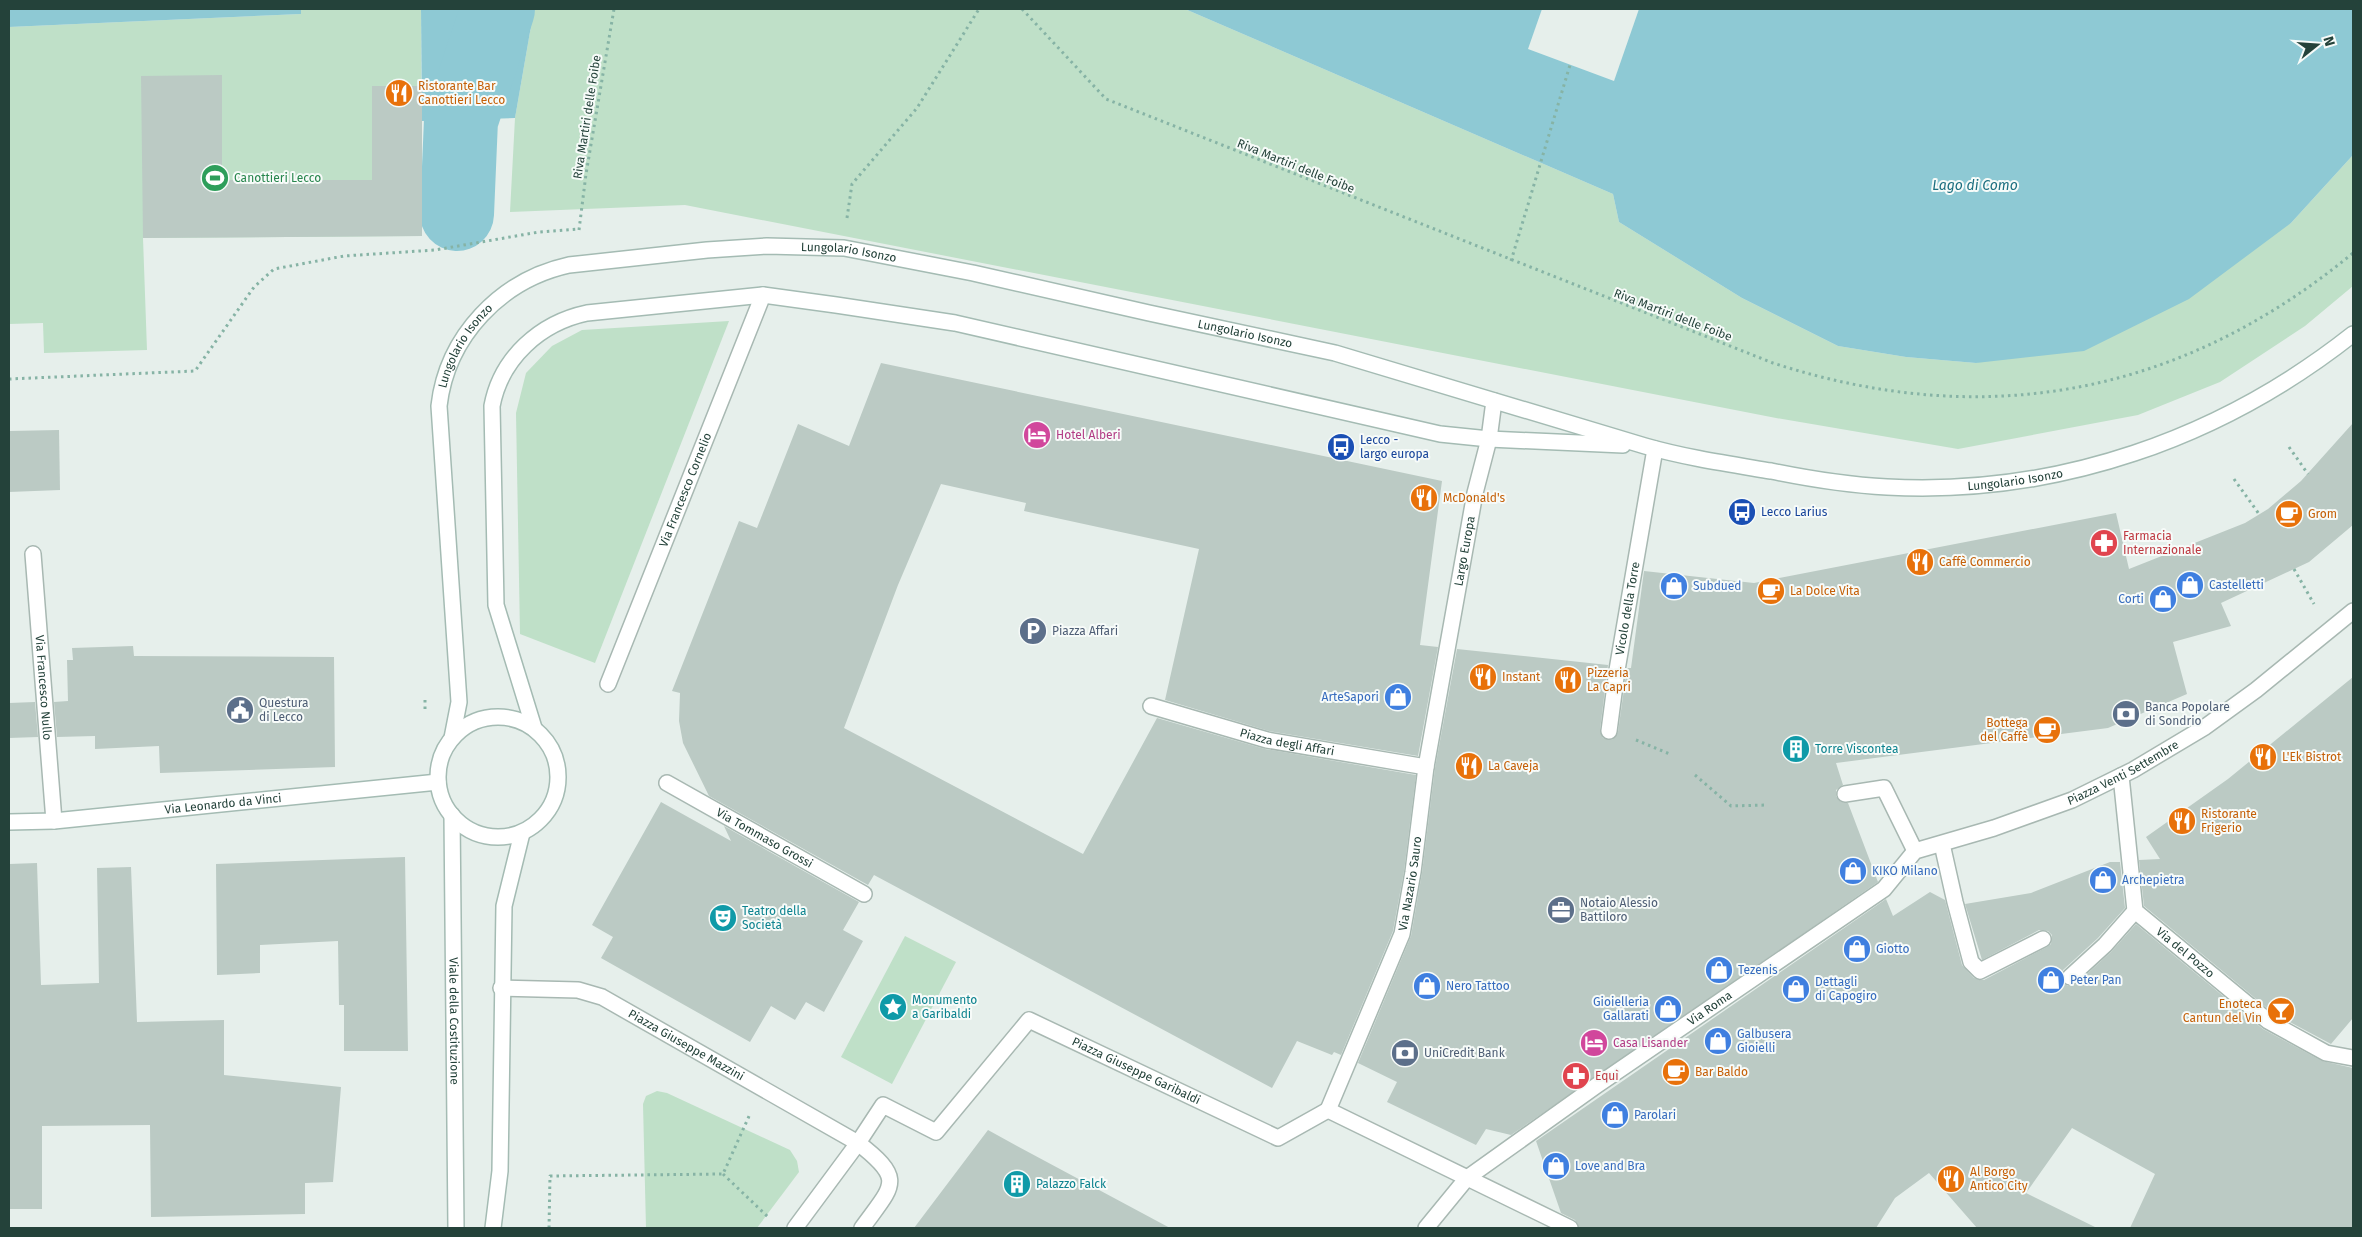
<svg xmlns="http://www.w3.org/2000/svg" width="2362" height="1237" font-family="'Fira Sans',sans-serif">
  <rect width="100%" height="100%" fill="#e6efeb"/>
  <g fill="#bfe0c8">
    <polygon points="301,9 421,9 422,236 143,238 147,350 44,353 43,323 9,324 9,27 301,14"/>
    <polygon points="534,9 1185,9 1613,194 1619,222 1742,298 1838,346 1906,357 1976,363 2291,223 2353,155 2353,286 2305,326 2220,382 2138,415 1958,449 1776,418 685,205 510,212 515,118"/>
    <polygon points="729,321 595,663 520,634 516,413 526,373 552,346 582,330"/>
    <polygon points="905,936 956,962 892,1084 841,1057"/>
    <polygon points="657,1091 667,1093 790,1150 797,1161 799,1172 757,1228 646,1228 643,1104 646,1096"/>
  </g>
  <g fill="#8ec9d4">
    <polygon points="9,9 301,9 301,14 9,27"/>
    <polygon points="421,9 534,9 515,118 422,121"/>
    <polygon points="1185,9 2353,9 2353,155 2291,223 2189,299 2084,351 1976,363 1906,357 1838,346 1742,298 1619,222 1613,194"/>
  </g>
  <polygon fill="#e6efeb" points="1542,9 1639,9 1614,81 1528,49"/>
  <g fill="none" stroke-linecap="round" stroke-linejoin="round">
    <polyline stroke="#8ec9d4" stroke-width="74" points="457,214 461,120 498,9"/>
  </g>
  <g fill="#bbcac4">
    <polygon points="222,75 222,180 372,180 372,86 422,86 422,236 143,238 141,76"/>
    <polygon points="881,363 1442,481 1420,645 1438,647 1418,756 1269,731 1165,700 1199,549 1024,511 1026,503 941,484 898,585 844,728 1083,854 1157,718 1265,749 1416,775 1404,871 1393,931 1341,1055 1334,1052 1332,1055 1297,1041 1272,1088 874,875 868,885 709,796 683,743 679,721 680,693 672,691 739,521 757,528 798,424 849,446"/>
    <polygon points="2353,423 2353,525 2309,562 2221,603 2231,626 2173,642 2187,694 2108,728 1836,763 1843,785 1836,790 1836,796 1841,802 1848,803 1878,882 1511,1135 1486,1129 1476,1145 1387,1102 1397,1082 1358,1063 1411,936 1422,873 1435,768 1457,649 1608,665 1600,730 1603,738 1612,740 1618,732 1627,668 1631,668 1644,571 1754,583 2116,513 2129,569 2245,523 2268,509 2301,481"/>
    <polygon points="59,430 60,490 9,492 9,431"/>
    <polygon points="133,646 134,656 334,657 335,767 160,773 159,746 95,749 95,736 57,737 54,702 68,701 67,660 73,660 72,648"/>
    <polygon points="2353,677 2353,1018 2331,1044 2273,1013 2144,906 2139,860 2160,859 2146,837 2228,779"/>
    <polygon points="35,702 38,737 9,738 9,703"/>
    <polygon points="661,802 731,841 724,826 859,902 843,930 863,941 824,1012 806,1002 795,1020 771,1006 750,1042 601,958 613,937 592,925"/>
    <polygon points="405,857 408,1051 344,1051 344,1005 339,1005 338,941 260,945 260,973 217,975 216,864"/>
    <polygon points="2110,862 2120,862 2125,908 2098,938 2063,970 2061,975 2063,983 2068,986 2076,984 2111,952 2136,924 2263,1029 2322,1061 2353,1068 2353,1228 2130,1228 2155,1174 2072,1128 2026,1193 2097,1228 1977,1228 1929,1173 1895,1198 1876,1228 1579,1228 1575,1220 1561,1213 1536,1141 1886,899 1893,916 1930,892 1945,900 1962,965 1974,978 1984,980 2047,947 2051,944 2052,935 2048,931 2039,930 1982,960 1965,904 2031,893"/>
    <polygon points="37,863 41,985 99,983 97,868 131,867 137,1022 224,1020 224,1075 341,1087 333,1182 305,1183 305,1214 151,1217 150,1125 42,1126 42,1209 9,1209 9,864"/>
    <polygon points="988,1130 1017,1146 1170,1228 914,1228"/>
  </g>
  <g fill="none" stroke-linecap="round" stroke-linejoin="round">
    <defs>
      <g id="lane">
        <path id="s1" d="M1609,731L1617,670L1655,449"/>
      </g>
      <g id="street">
        <path id="s2" d="M33,554L54,821"/>
        <path id="s3" d="M608,684L763,295"/>
        <path id="s4" d="M1151,706L1267,740L1426,767"/>
        <path id="s5" d="M2121,776L2135,911L2268,1021L2326,1053L2353,1058"/>
        <path id="s6" d="M667,783L864,894"/>
        <polyline points="1845,794 1884,788 1915,851"/>
        <polyline points="1942,844 1955,902 1971,962 1980,971 2043,939"/>
        <polyline points="2070,977 2105,945 2135,911"/>
        <path id="s7" d="M501,988L578,990L602,997L858,1143C906,1180 893,1185 862,1228"/>
        <path id="s8" d="M1328,1110L1402,934L1413,872L1426,767L1475,493L1489,439L1494,401"/>
        <polyline points="1328,1110 1570,1228"/>
        <path id="s9" d="M795,1228L858,1143L883,1105L936,1132L1029,1020L1278,1138L1328,1110"/>
        <path id="s10" d="M1426,1228L1467,1178L1596,1086L1884,889L1915,851L1994,828L2072,800L2133,770L2205,727L2256,690L2353,611"/>
      </g>
      <g id="secondary">
        <circle cx="498" cy="777" r="60"/>
        <path d="M534,728L496,605L492,406C501,358 540,323 587,313L763,295L836,305L955,323L1440,434L1489,439L1623,445"/>
        <path id="s11" d="M452,738L459,702L439,406C447,336 501,280 569,265L707,250L767,246L844,248L973,273L1149,313L1335,353L1645,446C1687,458 1729,464 1771,471C1810,479 1847,485 1887,487C2057,496 2220,439 2353,334"/>
        <path id="s12" d="M452,815L456,1228"/>
        <path id="s13" d="M9,822L54,821L438,782"/>
        <polyline points="493,1228 500,1171 504,906 522,833"/>
      </g>
    </defs>
    <use href="#lane" stroke="#a8b8b2" stroke-width="18"/>
    <use href="#street" stroke="#a8b8b2" stroke-width="18"/>
    <use href="#secondary" stroke="#a4bbb3" stroke-width="18"/>
    <g stroke="#86b3a5" stroke-width="3" stroke-dasharray="2.5 4" stroke-linecap="butt">
      <path d="M1022,9L1106,99L1773,363C1985,432 2181,395 2353,253"/>
      <polyline points="847,218 852,184 917,108 979,9"/>
      <polyline points="579,230 586,174 614,9"/>
      <polyline points="1511,261 1570,65"/>
      <polyline points="9,379 195,371 254,287 274,269 344,256 435,250 539,232 579,229"/>
      <polyline points="2289,447 2308,474"/>
      <polyline points="2234,479 2259,514"/>
      <polyline points="2294,569 2314,604"/>
      <polyline points="425,700 425,711"/>
      <polyline points="1636,740 1672,755"/>
      <polyline points="1695,775 1731,806 1766,805"/>
      <polyline points="723,1174 768,1217"/>
      <polyline points="549,1228 550,1176 723,1174 750,1114"/>
    </g>
    <use href="#lane" stroke="#fff" stroke-width="15"/>
    <use href="#street" stroke="#fff" stroke-width="15"/>
    <use href="#secondary" stroke="#fff" stroke-width="15"/>
  </g>
  <defs>
    <symbol id="restaurant-disc" viewBox="-11 -11 22 22"><circle r="9.5" fill="#e8710a" stroke="#f7fbf9"/><path d="M-5-6h1v4h1v-4h1v4h1v-4h1v5L-1.5 .5V6h-2V.5L-5-1ZM5-6V6H3V1.5H1.5Q1.5-4 5-6Z" fill="#fff"/></symbol>
    <symbol id="stadium-disc" viewBox="-11 -11 22 22"><circle r="9.5" fill="#2e9e5b" stroke="#f7fbf9"/><path d="M0-5a6.5 5 0 1 0 0 10a6.5 5 0 1 0 0-10ZM-3.5-1.8h7v3.6h-7Z" fill="#fff"/></symbol>
    <symbol id="hotel-disc" viewBox="-11 -11 22 22"><circle r="9.5" fill="#d1479c" stroke="#f7fbf9"/><path d="M-6-4.5h1.5V1H6V5H4.5V3h-9V5H-6ZM-4 0a1.8 1.8 0 1 1 3.6 0ZM.5 0V-2.5h3Q6-2.5 6 0Z" fill="#fff"/></symbol>
    <symbol id="bus-disc" viewBox="-11 -11 22 22"><circle r="9.5" fill="#1a4fb4" stroke="#f7fbf9"/><path d="M-5-6H5V4H4V6H2V4H-2V6H-4V4H-5ZM-3.5-4V0h7V-4ZM-3.5 1.2v1.5H-2V1.2ZM2 1.2v1.5H3.5V1.2Z" fill="#fff"/></symbol>
    <symbol id="cafe-disc" viewBox="-11 -11 22 22"><circle r="9.5" fill="#e8710a" stroke="#f7fbf9"/><path d="M-5.5-4.5H6V0H3Q3 3.5 0 3.5H-2.5Q-5.5 3.5-5.5 0ZM3-3.2v2h1.7v-2ZM-6 4.5H4V6H-6Z" fill="#fff"/></symbol>
    <symbol id="pharmacy-disc" viewBox="-11 -11 22 22"><circle r="9.5" fill="#e0444e" stroke="#f7fbf9"/><path d="M-2-6h4v4h4v4h-4v4h-4v-4h-4v-4h4Z" fill="#fff"/></symbol>
    <symbol id="shop-disc" viewBox="-11 -11 22 22"><circle r="9.5" fill="#3f7fe0" stroke="#f7fbf9"/><path d="M-5-2.5h2.3a2.7 3.5 0 0 1 5.4 0H5L5.5 6h-11ZM-1.5-2.5h3a1.5 2.3 0 0 0-3 0Z" fill="#fff"/></symbol>
    <symbol id="parking-disc" viewBox="-11 -11 22 22"><circle r="9.5" fill="#5c6f8a" stroke="#f7fbf9"/><path d="M-3.5-5.5H1a3.5 3.5 0 0 1 0 7H-1V5.5H-3.5ZM-1-3.4V-.6H.8a1.4 1.4 0 0 0 0-2.8Z" fill="#fff"/></symbol>
    <symbol id="civic-disc" viewBox="-11 -11 22 22"><circle r="9.5" fill="#5c6f8a" stroke="#f7fbf9"/><path d="M-.6-6.5H3V-4.5H.6V-3L4-1V1h2V6H-6V1h2V-1L-.6-3ZM-1.2 2.5V6h2.4V2.5Z" fill="#fff"/></symbol>
    <symbol id="bank-disc" viewBox="-11 -11 22 22"><circle r="9.5" fill="#5c6f8a" stroke="#f7fbf9"/><path d="M-6-4H6V4H-6ZM0-2.3a2.3 2.3 0 1 0 0 4.6a2.3 2.3 0 1 0 0-4.6Z" fill="#fff"/></symbol>
    <symbol id="building-disc" viewBox="-11 -11 22 22"><circle r="9.5" fill="#0f9aa8" stroke="#f7fbf9"/><path d="M-4-6H4V6H1V3H-1V6H-4ZM-2.5-4.3h1.7v1.8h-1.7ZM.8-4.3h1.7v1.8H.8ZM-2.5-1h1.7V.8h-1.7ZM.8-1h1.7V.8H.8Z" fill="#fff"/></symbol>
    <symbol id="office-disc" viewBox="-11 -11 22 22"><circle r="9.5" fill="#5c6f8a" stroke="#f7fbf9"/><path d="M-6-3h4V-5.5h4V-3h4V5H-6ZM-1-4.5V-3h2v-1.5ZM-6 0V1H6V0Z" fill="#fff"/></symbol>
    <symbol id="theatre-disc" viewBox="-11 -11 22 22"><circle r="9.5" fill="#0f9aa8" stroke="#f7fbf9"/><path d="M-5-5.5Q0-4 5-5.5V0Q5 5 0 6Q-5 5-5 0ZM-3.3-2.5H-1v1.5H-3.3ZM1-2.5H3.3v1.5H1ZM-2.8 1Q0 5.5 2.8 1Z" fill="#fff"/></symbol>
    <symbol id="sight-disc" viewBox="-11 -11 22 22"><circle r="9.5" fill="#0f9aa8" stroke="#f7fbf9"/><path d="M0-6L1.8-2.2L6-1.7L2.9 1.2L3.7 5.4L0 3.3L-3.7 5.4L-2.9 1.2L-6-1.7L-1.8-2.2Z" fill="#fff"/></symbol>
    <symbol id="bar-disc" viewBox="-11 -11 22 22"><circle r="9.5" fill="#e8710a" stroke="#f7fbf9"/><path d="M-6-5H6L.8 .8V4.5H3.5V6h-7V4.5H-.8V.8Z" fill="#fff"/></symbol>
  </defs>
  <g fill-rule="evenodd">
    <use href="#restaurant-disc" x="383" y="77" width="32" height="32"/>
    <use href="#stadium-disc" x="199" y="162" width="32" height="32"/>
    <use href="#hotel-disc" x="1021" y="419" width="32" height="32"/>
    <use href="#bus-disc" x="1325" y="431" width="32" height="32"/>
    <use href="#restaurant-disc" x="1408" y="482" width="32" height="32"/>
    <use href="#bus-disc" x="1726" y="496" width="32" height="32"/>
    <use href="#cafe-disc" x="2273" y="498" width="32" height="32"/>
    <use href="#pharmacy-disc" x="2088" y="527" width="32" height="32"/>
    <use href="#restaurant-disc" x="1904" y="546" width="32" height="32"/>
    <use href="#shop-disc" x="2174" y="569" width="32" height="32"/>
    <use href="#shop-disc" x="1658" y="570" width="32" height="32"/>
    <use href="#cafe-disc" x="1755" y="575" width="32" height="32"/>
    <use href="#shop-disc" x="2147" y="583" width="32" height="32"/>
    <use href="#parking-disc" x="1017" y="615" width="32" height="32"/>
    <use href="#restaurant-disc" x="1467" y="661" width="32" height="32"/>
    <use href="#restaurant-disc" x="1552" y="664" width="32" height="32"/>
    <use href="#shop-disc" x="1382" y="681" width="32" height="32"/>
    <use href="#civic-disc" x="224" y="694" width="32" height="32"/>
    <use href="#bank-disc" x="2110" y="698" width="32" height="32"/>
    <use href="#cafe-disc" x="2031" y="714" width="32" height="32"/>
    <use href="#building-disc" x="1780" y="733" width="32" height="32"/>
    <use href="#restaurant-disc" x="2247" y="741" width="32" height="32"/>
    <use href="#restaurant-disc" x="1453" y="750" width="32" height="32"/>
    <use href="#restaurant-disc" x="2166" y="805" width="32" height="32"/>
    <use href="#shop-disc" x="1837" y="855" width="32" height="32"/>
    <use href="#shop-disc" x="2087" y="864" width="32" height="32"/>
    <use href="#office-disc" x="1545" y="894" width="32" height="32"/>
    <use href="#theatre-disc" x="707" y="902" width="32" height="32"/>
    <use href="#shop-disc" x="1841" y="933" width="32" height="32"/>
    <use href="#shop-disc" x="1703" y="954" width="32" height="32"/>
    <use href="#shop-disc" x="2035" y="964" width="32" height="32"/>
    <use href="#shop-disc" x="1411" y="970" width="32" height="32"/>
    <use href="#shop-disc" x="1780" y="973" width="32" height="32"/>
    <use href="#sight-disc" x="877" y="991" width="32" height="32"/>
    <use href="#shop-disc" x="1652" y="993" width="32" height="32"/>
    <use href="#bar-disc" x="2265" y="995" width="32" height="32"/>
    <use href="#shop-disc" x="1702" y="1025" width="32" height="32"/>
    <use href="#hotel-disc" x="1578" y="1027" width="32" height="32"/>
    <use href="#bank-disc" x="1389" y="1037" width="32" height="32"/>
    <use href="#cafe-disc" x="1660" y="1056" width="32" height="32"/>
    <use href="#pharmacy-disc" x="1560" y="1060" width="32" height="32"/>
    <use href="#shop-disc" x="1599" y="1099" width="32" height="32"/>
    <use href="#shop-disc" x="1540" y="1150" width="32" height="32"/>
    <use href="#restaurant-disc" x="1935" y="1163" width="32" height="32"/>
    <use href="#building-disc" x="1001" y="1168" width="32" height="32"/>
  </g>
  <g text-anchor="middle" stroke-width="4" stroke-linejoin="round" paint-order="stroke">
    <g font-size="12" fill="#c56008" stroke="#f7fbf9" text-anchor="start">
      <text x="418" y="90">Ristorante Bar<tspan x="418" dy="14">Canottieri Lecco</tspan></text>
      <text x="1443" y="502">McDonald's</text>
      <text x="2308" y="518">Grom</text>
      <text x="1939" y="566">Caffè Commercio</text>
      <text x="1790" y="595">La Dolce Vita</text>
      <text x="1587" y="677">Pizzeria<tspan x="1587" dy="14">La Capri</tspan></text>
      <text x="1502" y="681">Instant</text>
      <text x="2028" y="727" text-anchor="end">Bottega<tspan x="2028" dy="14">del Caffè</tspan></text>
      <text x="2282" y="761">L'Ek Bistrot</text>
      <text x="1488" y="770">La Caveja</text>
      <text x="2201" y="818">Ristorante<tspan x="2201" dy="14">Frigerio</tspan></text>
      <text x="2262" y="1008" text-anchor="end">Enoteca<tspan x="2262" dy="14">Cantun del Vin</tspan></text>
      <text x="1695" y="1076">Bar Baldo</text>
      <text x="1970" y="1176">Al Borgo<tspan x="1970" dy="14">Antico City</tspan></text>
    </g>
    <g font-size="12" fill="#24423a" stroke="#f7fbf9">
      <text transform="translate(587 117) rotate(-81)" y="4">Riva Martiri delle Foibe</text>
      <text transform="translate(1296 166) rotate(22)" y="4">Riva Martiri delle Foibe</text>
      <text dy="4" stroke="none"><textPath href="#s11" startOffset="819">Lungolario Isonzo</textPath></text>
      <text transform="translate(1673 315) rotate(21)" y="4">Riva Martiri delle Foibe</text>
      <text dy="4" stroke="none"><textPath href="#s11" startOffset="1224">Lungolario Isonzo</textPath></text>
      <text dy="4" stroke="none"><textPath href="#s11" startOffset="400">Lungolario Isonzo</textPath></text>
      <text dy="4" stroke="none"><textPath href="#s11" startOffset="2014">Lungolario Isonzo</textPath></text>
      <text dy="4" stroke="none"><textPath href="#s3" startOffset="209">Via Francesco Cornelio</textPath></text>
      <text dy="4" stroke="none"><textPath href="#s8" startOffset="579">Largo Europa</textPath></text>
      <text dy="4" stroke="none"><textPath href="#s1" startOffset="124">Vicolo della Torre</textPath></text>
      <text dy="4" stroke="none"><textPath href="#s2" startOffset="134">Via Francesco Nullo</textPath></text>
      <text dy="4" stroke="none"><textPath href="#s4" startOffset="141">Piazza degli Affari</textPath></text>
      <text dy="4" stroke="none"><textPath href="#s10" startOffset="844">Piazza Venti Settembre</textPath></text>
      <text dy="4" stroke="none"><textPath href="#s13" startOffset="215">Via Leonardo da Vinci</textPath></text>
      <text dy="4" stroke="none"><textPath href="#s6" startOffset="112">Via Tommaso Grossi</textPath></text>
      <text dy="4" stroke="none"><textPath href="#s8" startOffset="242">Via Nazario Sauro</textPath></text>
      <text dy="4" stroke="none"><textPath href="#s5" startOffset="201">Via del Pozzo</textPath></text>
      <text dy="4" stroke="none"><textPath href="#s10" startOffset="361">Via Roma</textPath></text>
      <text dy="4" stroke="none"><textPath href="#s12" startOffset="206">Viale della Costituzione</textPath></text>
      <text dy="4" stroke="none"><textPath href="#s7" startOffset="199">Piazza Giuseppe Mazzini</textPath></text>
      <text dy="4" stroke="none"><textPath href="#s9" startOffset="475">Piazza Giuseppe Garibaldi</textPath></text>
    </g>
    <g font-size="12" fill="#27864d" stroke="#f7fbf9" text-anchor="start">
      <text x="234" y="182">Canottieri Lecco</text>
    </g>
    <g font-size="12" fill="#b23c85" stroke="#f7fbf9" text-anchor="start">
      <text x="1056" y="439">Hotel Alberi</text>
      <text x="1613" y="1047">Casa Lisander</text>
    </g>
    <g font-size="12" fill="#164399" stroke="#f7fbf9" text-anchor="start">
      <text x="1360" y="444">Lecco -<tspan x="1360" dy="14">largo europa</tspan></text>
      <text x="1761" y="516">Lecco Larius</text>
    </g>
    <g font-size="12" fill="#be3a42" stroke="#f7fbf9" text-anchor="start">
      <text x="2123" y="540">Farmacia<tspan x="2123" dy="14">Internazionale</tspan></text>
      <text x="1595" y="1080">Equì</text>
    </g>
    <g font-size="12" fill="#366cbe" stroke="#f7fbf9" text-anchor="start">
      <text x="2209" y="589">Castelletti</text>
      <text x="1693" y="590">Subdued</text>
      <text x="2144" y="603" text-anchor="end">Corti</text>
      <text x="1379" y="701" text-anchor="end">ArteSapori</text>
      <text x="1872" y="875">KIKO Milano</text>
      <text x="2122" y="884">Archepietra</text>
      <text x="1876" y="953">Giotto</text>
      <text x="1738" y="974">Tezenis</text>
      <text x="2070" y="984">Peter Pan</text>
      <text x="1815" y="986">Dettagli<tspan x="1815" dy="14">di Capogiro</tspan></text>
      <text x="1446" y="990">Nero Tattoo</text>
      <text x="1649" y="1006" text-anchor="end">Gioielleria<tspan x="1649" dy="14">Gallarati</tspan></text>
      <text x="1737" y="1038">Galbusera<tspan x="1737" dy="14">Gioielli</tspan></text>
      <text x="1634" y="1119">Parolari</text>
      <text x="1575" y="1170">Love and Bra</text>
    </g>
    <g font-size="12" fill="#4e5e75" stroke="#f7fbf9" text-anchor="start">
      <text x="1052" y="635">Piazza Affari</text>
      <text x="259" y="707">Questura<tspan x="259" dy="14">di Lecco</tspan></text>
      <text x="2145" y="711">Banca Popolare<tspan x="2145" dy="14">di Sondrio</tspan></text>
      <text x="1580" y="907">Notaio Alessio<tspan x="1580" dy="14">Battiloro</tspan></text>
      <text x="1424" y="1057">UniCredit Bank</text>
    </g>
    <g font-size="12" fill="#0d838f" stroke="#f7fbf9" text-anchor="start">
      <text x="1815" y="753">Torre Viscontea</text>
      <text x="742" y="915">Teatro della<tspan x="742" dy="14">Società</tspan></text>
      <text x="912" y="1004">Monumento<tspan x="912" dy="14">a Garibaldi</tspan></text>
      <text x="1036" y="1188">Palazzo Falck</text>
    </g>
    <g font-size="14" font-style="italic" fill="#1c6f80" stroke="#f7fbf9">
      <text x="1975" y="190">Lago di Como</text>
    </g>
  </g>
  <rect width="2362" height="1237" fill="none" stroke="#24423a" stroke-width="20"/>
  <g transform="translate(2317 45) rotate(73)" stroke="#f7fbf9" stroke-width="4" paint-order="stroke">
  <path d="M0-4L9 19L0 12L-9 19Z" fill="#24423a"/>
  <text y="-8" font-size="14" font-weight="bold" text-anchor="middle" fill="#24423a">N</text>
  </g>
</svg>
